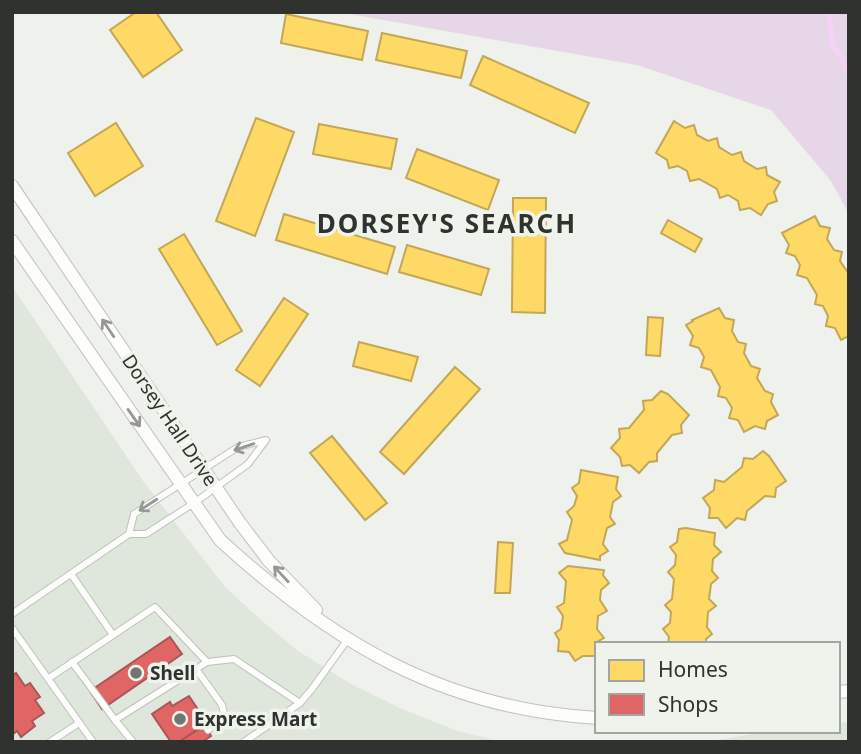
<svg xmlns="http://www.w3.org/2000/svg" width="861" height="754" font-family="'Noto Sans',sans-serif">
  <rect width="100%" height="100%" fill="#eff1ed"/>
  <g fill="#dfe6dc">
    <polygon points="12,286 143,481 225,587 261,620 298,651 349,683 404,710 458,731 502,742 12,742"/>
    <polygon points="849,722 849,742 705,742 772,731 838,731 838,723"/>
  </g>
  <polygon fill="#e7d6e7" points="338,12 849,12 849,214 831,181 771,110 637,65"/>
  <g fill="#ffd966" stroke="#c1a756" stroke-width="2">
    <polygon points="136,12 156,12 182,50 143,77 110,30"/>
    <polygon points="286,14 368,31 362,60 281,43"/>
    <polygon points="382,33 467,51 461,78 376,60"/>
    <polygon points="483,56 589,103 575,133 470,85"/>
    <polygon points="256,118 294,132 255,236 216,221"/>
    <polygon points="674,121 685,128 694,125 697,135 708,141 717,138 719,147 732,155 741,152 744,161 757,169 766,167 767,175 780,182 774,192 777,201 768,204 761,215 750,208 740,210 738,201 728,195 720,198 717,189 699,179 690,181 687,171 678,166 669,168 667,160 656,153"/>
    <polygon points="116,123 143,166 95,196 68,153"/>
    <polygon points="319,124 397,139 391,169 313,154"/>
    <polygon points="417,149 499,180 488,210 406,178"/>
    <polygon points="513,198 546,198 545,313 512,312"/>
    <polygon points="284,214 395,247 387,274 276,240"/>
    <polygon points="815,216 820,226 830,228 827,239 834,250 842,252 840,261 849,274 849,336 841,340 835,328 826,326 828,316 823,306 815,304 817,295 807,278 797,275 800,265 795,256 786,253 789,245 782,233"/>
    <polygon points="668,220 702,239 695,252 661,233"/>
    <polygon points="184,234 242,331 217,345 159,249"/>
    <polygon points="407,245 489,269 481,295 399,272"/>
    <polygon points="284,298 308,314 260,386 236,370"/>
    <polygon points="719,308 725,318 734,320 732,331 738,342 746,344 744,353 751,366 760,369 757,378 765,391 773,394 771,402 778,415 767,421 765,429 755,426 744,432 738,420 729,418 732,408 726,398 718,396 720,387 711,370 701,367 704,357 699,348 690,345 693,336 686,325 693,321 692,320"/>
    <polygon points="648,317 663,318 660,356 646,355"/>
    <polygon points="359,342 418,357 411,381 353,366"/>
    <polygon points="455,367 480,389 404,474 380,452"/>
    <polygon points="661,391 668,394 689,415 681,425 682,433 672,435 657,453 657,461 649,462 639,473 630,465 622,466 620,457 611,448 620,438 619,429 629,428 644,410 643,401 652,400"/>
    <polygon points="332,436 387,503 365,520 310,453"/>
    <polygon points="763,451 769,456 786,481 776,488 775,497 765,496 747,511 745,520 737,518 726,528 718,518 709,518 710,508 703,498 714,490 715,480 724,482 742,467 744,458 753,459"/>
    <polygon points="581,470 618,477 616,489 621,496 613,502 610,517 615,524 607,528 603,544 608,551 600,556 600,560 565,553 559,544 567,540 572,520 567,512 574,506 577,496 572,488 579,483"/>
    <polygon points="686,528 715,533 714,545 721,552 713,559 712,571 718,578 711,584 709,599 716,606 708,612 707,627 712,634 706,639 706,644 668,644 669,637 663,629 670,623 671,612 665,605 672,599 674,579 668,572 675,565 676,555 670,547 677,542 679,529"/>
    <polygon points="498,542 513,543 510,593 495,593"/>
    <polygon points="568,566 604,570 603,575 609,583 601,590 600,600 607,611 598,616 597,629 604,638 595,643 595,656 583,656 575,661 569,652 558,651 559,640 555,633 561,629 563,616 557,607 564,603 566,581 559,573"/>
  </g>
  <g fill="#e06666" stroke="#ab5656" stroke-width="2">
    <polygon points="170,637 182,654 102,709 90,691"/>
    <polygon points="16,673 25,686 30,683 40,697 35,700 44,713 32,721 35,726 21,737 17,731 12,735 12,676"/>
    <polygon points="189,696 207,723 179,742 171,742 152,714 170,702 172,706"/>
    <polygon points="205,725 211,736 202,742 179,742"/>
  </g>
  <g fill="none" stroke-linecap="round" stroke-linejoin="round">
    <polyline stroke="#f7d2f8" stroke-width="5" points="829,12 833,47 840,55 849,76"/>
    <defs>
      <g id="lane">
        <polyline points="71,574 113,635"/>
        <polyline points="12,614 129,534 146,534 194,503 248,464 266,440 238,447 134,514 129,534"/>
        <polyline points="12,628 93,742"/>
        <polyline points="72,662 115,720 207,662"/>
        <polyline points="196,669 222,705 224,714 220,721 208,730"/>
        <polyline points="49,678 155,607 207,662 234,659 300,703"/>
        <polyline points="115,720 133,742"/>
        <polyline points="50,742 79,723"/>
        <polyline points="244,742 300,703 312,689 348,639"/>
      </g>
      <g id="street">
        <polyline points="12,186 240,523 269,561 316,610"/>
        <path d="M12,241L220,540C331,642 443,709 597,718"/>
        <polyline points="838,692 849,691"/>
      </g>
    </defs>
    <use href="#lane" stroke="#bfc1be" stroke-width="8"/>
    <use href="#street" stroke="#bfc1be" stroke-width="14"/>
    <use href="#lane" stroke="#fdfdfc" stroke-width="6"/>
    <use href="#street" stroke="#fdfdfc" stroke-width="12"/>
  </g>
  <defs><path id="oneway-shaft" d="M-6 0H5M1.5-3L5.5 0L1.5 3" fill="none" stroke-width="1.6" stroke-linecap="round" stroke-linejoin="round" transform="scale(1.75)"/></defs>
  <g stroke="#969896">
    <use href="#oneway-shaft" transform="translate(108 328) rotate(-124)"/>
    <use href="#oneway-shaft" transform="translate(134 418) rotate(55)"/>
    <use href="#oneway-shaft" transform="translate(244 447) rotate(161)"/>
    <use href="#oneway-shaft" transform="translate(148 505) rotate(147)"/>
    <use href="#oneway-shaft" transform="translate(281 574) rotate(-133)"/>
  </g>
  <g fill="#737572" stroke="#eef3eb" stroke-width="2.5">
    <circle cx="136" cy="673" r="7"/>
    <circle cx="180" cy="719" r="7"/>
  </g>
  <g text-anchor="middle" stroke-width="7" stroke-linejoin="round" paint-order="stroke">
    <g font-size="19" fill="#30322f" stroke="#eef3eb">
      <text transform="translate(170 420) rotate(56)" y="7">Dorsey Hall Drive</text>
    </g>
    <g font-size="19" font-weight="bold" fill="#30322f" stroke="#eef3eb" text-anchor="start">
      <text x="150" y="680">Shell</text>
      <text x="194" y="726">Express Mart</text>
    </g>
    <g font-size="26" font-weight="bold" letter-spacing="2" fill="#30322f" stroke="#eef3eb">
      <text x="447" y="233">DORSEY'S SEARCH</text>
    </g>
  </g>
  <rect width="861" height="754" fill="none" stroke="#30322f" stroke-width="28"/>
  <rect x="595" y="642" width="245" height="91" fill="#eef3eb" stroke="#a2a6a0" stroke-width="2"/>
  <rect x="609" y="660" width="35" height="21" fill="#ffd966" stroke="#a2a6a0" stroke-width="2"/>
  <text x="658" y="677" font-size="21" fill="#30322f">Homes</text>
  <rect x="609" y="694" width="35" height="21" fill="#e06666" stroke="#a2a6a0" stroke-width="2"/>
  <text x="658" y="712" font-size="21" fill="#30322f">Shops</text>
</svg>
